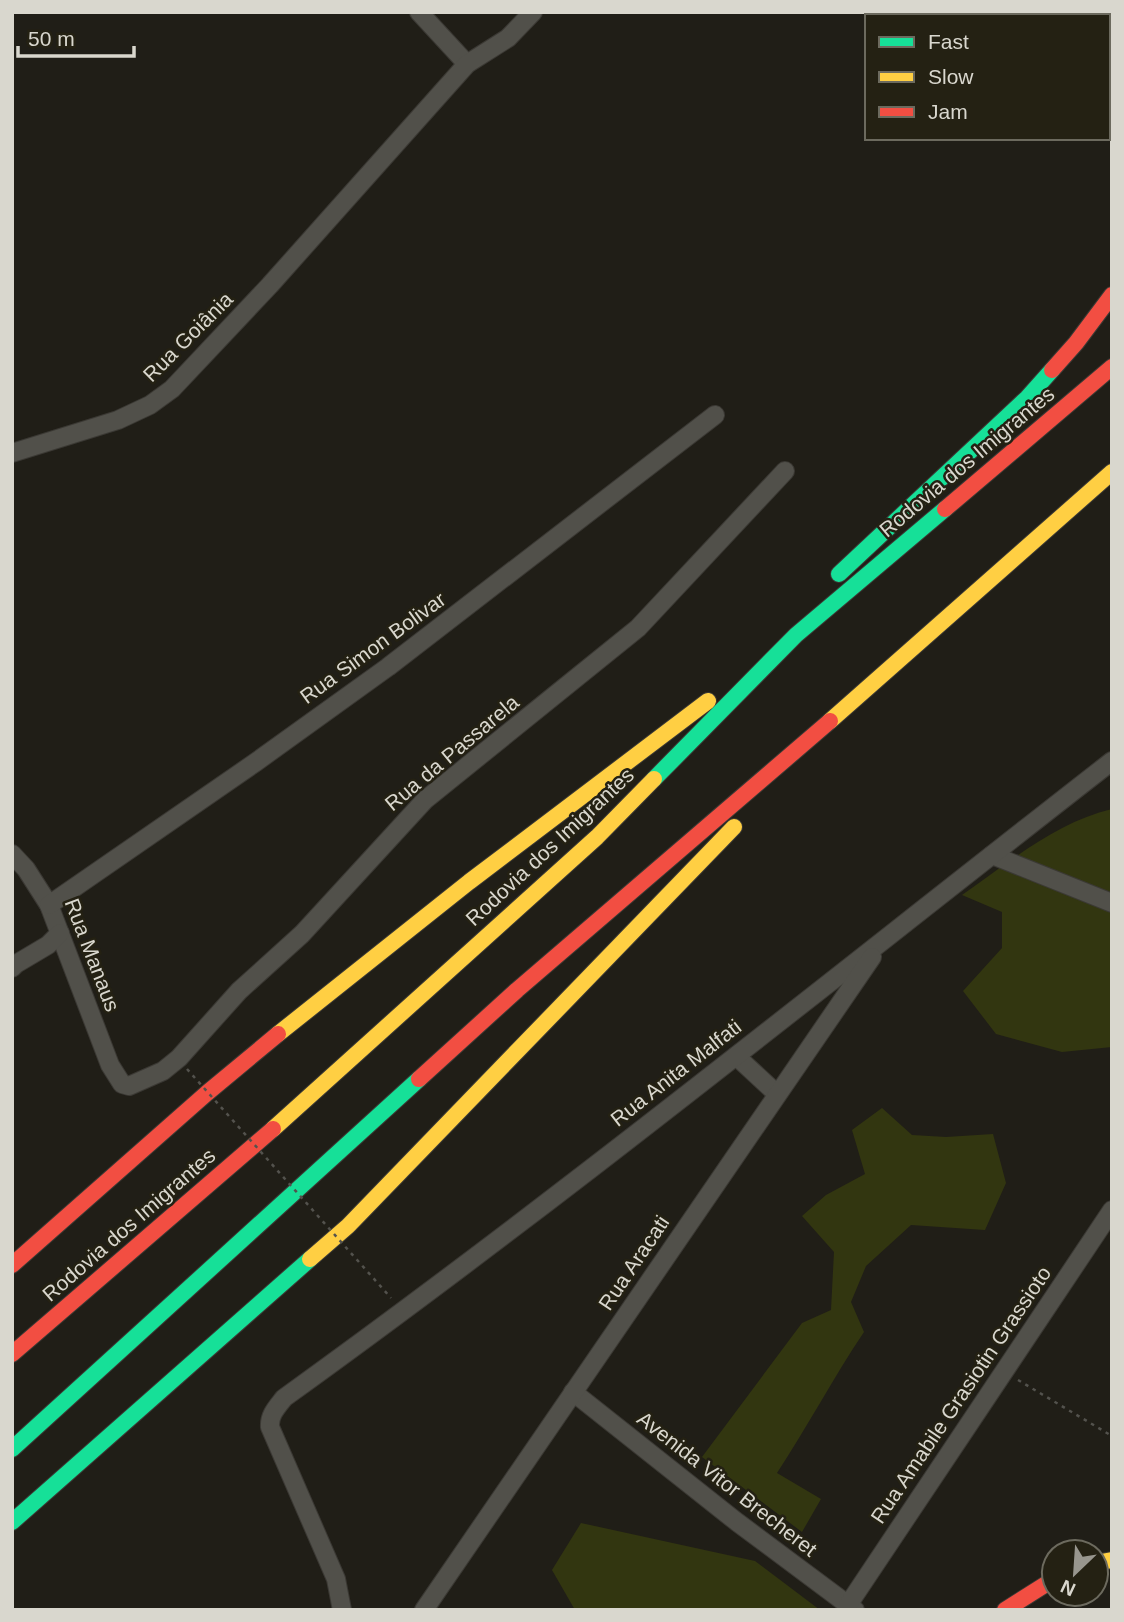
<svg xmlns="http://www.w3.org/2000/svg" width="1124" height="1622" font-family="Helvetica,sans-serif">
  <rect width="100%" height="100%" fill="#201e17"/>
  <g fill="#323610">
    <path d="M1112,809V1047L1062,1052L996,1034L963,991L1002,948V912L962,895C1008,863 1056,822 1112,809Z"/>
    <path d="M882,1108L912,1135L946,1137L993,1134L1006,1183L985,1230L911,1225L866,1266L851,1302L864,1332C833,1378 808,1426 777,1473L821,1499L802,1532L702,1457L802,1323L831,1310L834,1252L802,1216L826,1195L865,1174L852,1130Z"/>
    <polygon points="581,1523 755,1561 820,1610 575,1610 552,1570"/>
  </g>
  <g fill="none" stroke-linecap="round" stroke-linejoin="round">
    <defs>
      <g id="street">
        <polyline points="419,12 467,64"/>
        <polyline points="12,453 118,420 150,405 172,389 270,285 467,64 508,38 533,12"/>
        <polyline points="12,854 26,869 49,905 110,1065 122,1084 129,1086 163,1071 179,1058 239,991 302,934 425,800 638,628 785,471"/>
        <polyline points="992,855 1112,903"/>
        <polyline points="49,905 256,762 388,667 715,415"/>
        <polyline points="12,968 16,964 48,945 60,933"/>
        <polyline points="736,1056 777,1094"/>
        <polyline points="573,1392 737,1522 855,1610"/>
        <polyline points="848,1605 1112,1210"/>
        <path d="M342,1610L336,1579L270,1427C269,1415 277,1407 284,1398C566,1195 837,975 1112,761"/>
        <polyline points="424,1610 872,957"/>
      </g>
      <g id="fast">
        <polyline points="839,574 1027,398 1052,370"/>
        <polyline points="654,779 796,635 945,509"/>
        <polyline points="12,1449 419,1079"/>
        <polyline points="12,1522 310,1259"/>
      </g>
      <g id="slow">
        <polyline points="830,721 1112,472"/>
        <polyline points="278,1034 469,882 708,701"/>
        <polyline points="273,1129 597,837 654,779"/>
        <polyline points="310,1259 348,1226 734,827"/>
        <polyline points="1096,1563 1112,1560"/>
      </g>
      <g id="jam">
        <polyline points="1052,370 1076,343 1112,295"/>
        <polyline points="945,509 1112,367"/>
        <polyline points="419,1079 517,990 830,721"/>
        <polyline points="12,1265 207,1093 278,1034"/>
        <polyline points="12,1354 273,1129"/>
        <polyline points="1005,1610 1054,1579"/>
      </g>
    </defs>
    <use href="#street" stroke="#3b3934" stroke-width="20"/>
    <use href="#fast" stroke="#3b3934" stroke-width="18"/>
    <use href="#slow" stroke="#3b3934" stroke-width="18"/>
    <use href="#jam" stroke="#3b3934" stroke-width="18"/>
    <polyline stroke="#53524d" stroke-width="2.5" stroke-dasharray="3.5 5" stroke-linecap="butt" points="1018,1380 1112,1436"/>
    <use href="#street" stroke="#51504a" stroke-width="18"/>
    <use href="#fast" stroke="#16e098" stroke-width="16"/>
    <use href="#slow" stroke="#ffcf43" stroke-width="16"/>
    <use href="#jam" stroke="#f24e42" stroke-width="16"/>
    <polyline stroke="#53524d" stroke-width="2.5" stroke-dasharray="3.5 5" stroke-linecap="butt" points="187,1069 391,1298"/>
  </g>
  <g text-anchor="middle" stroke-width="5" stroke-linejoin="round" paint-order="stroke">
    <g font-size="21" fill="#d9d7ce" stroke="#242113">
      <text transform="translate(188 337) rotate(-45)" y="7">Rua Goiânia</text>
      <text transform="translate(967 462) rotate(-40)" y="7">Rodovia dos Imigrantes</text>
      <text transform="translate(373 648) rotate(-36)" y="7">Rua Simon Bolivar</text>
      <text transform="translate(452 753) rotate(-40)" y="7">Rua da Passarela</text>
      <text transform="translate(550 847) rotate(-43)" y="7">Rodovia dos Imigrantes</text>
      <text transform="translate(92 955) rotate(69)" y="7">Rua Manaus</text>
      <text transform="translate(676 1073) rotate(-38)" y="7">Rua Anita Malfati</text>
      <text transform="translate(129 1225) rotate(-41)" y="7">Rodovia dos Imigrantes</text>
      <text transform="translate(634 1263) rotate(-56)" y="7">Rua Aracati</text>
      <text transform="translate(961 1395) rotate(-56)" y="7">Rua Amabile Grasiotin Grassioto</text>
      <text transform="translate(727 1484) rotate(38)" y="7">Avenida Vitor Brecheret</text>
    </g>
  </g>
  <rect width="1124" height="1622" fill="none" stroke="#d9d7ce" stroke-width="28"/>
  <rect x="865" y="14" width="245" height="126" fill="#242113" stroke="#6c6a5e" stroke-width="2"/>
  <rect x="879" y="37" width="35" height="10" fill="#16e098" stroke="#6c6a5e" stroke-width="2"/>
  <text x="928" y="49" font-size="21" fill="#d9d7ce">Fast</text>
  <rect x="879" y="72" width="35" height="10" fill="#ffcf43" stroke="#6c6a5e" stroke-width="2"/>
  <text x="928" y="84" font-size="21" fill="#d9d7ce">Slow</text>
  <rect x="879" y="107" width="35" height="10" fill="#f24e42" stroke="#6c6a5e" stroke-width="2"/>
  <text x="928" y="119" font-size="21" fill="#d9d7ce">Jam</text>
  <g transform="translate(1075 1573) rotate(205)"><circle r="33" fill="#242113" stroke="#6c6a5e" stroke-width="2"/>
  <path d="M0-5L12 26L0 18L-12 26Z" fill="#98968e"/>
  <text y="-10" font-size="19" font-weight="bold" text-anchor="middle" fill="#d9d7ce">N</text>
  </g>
  <path d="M18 46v10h116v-10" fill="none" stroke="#d9d7ce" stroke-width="3.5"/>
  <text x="28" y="46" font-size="21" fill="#d9d7ce" stroke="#242113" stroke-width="5" paint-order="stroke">50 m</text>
</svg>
